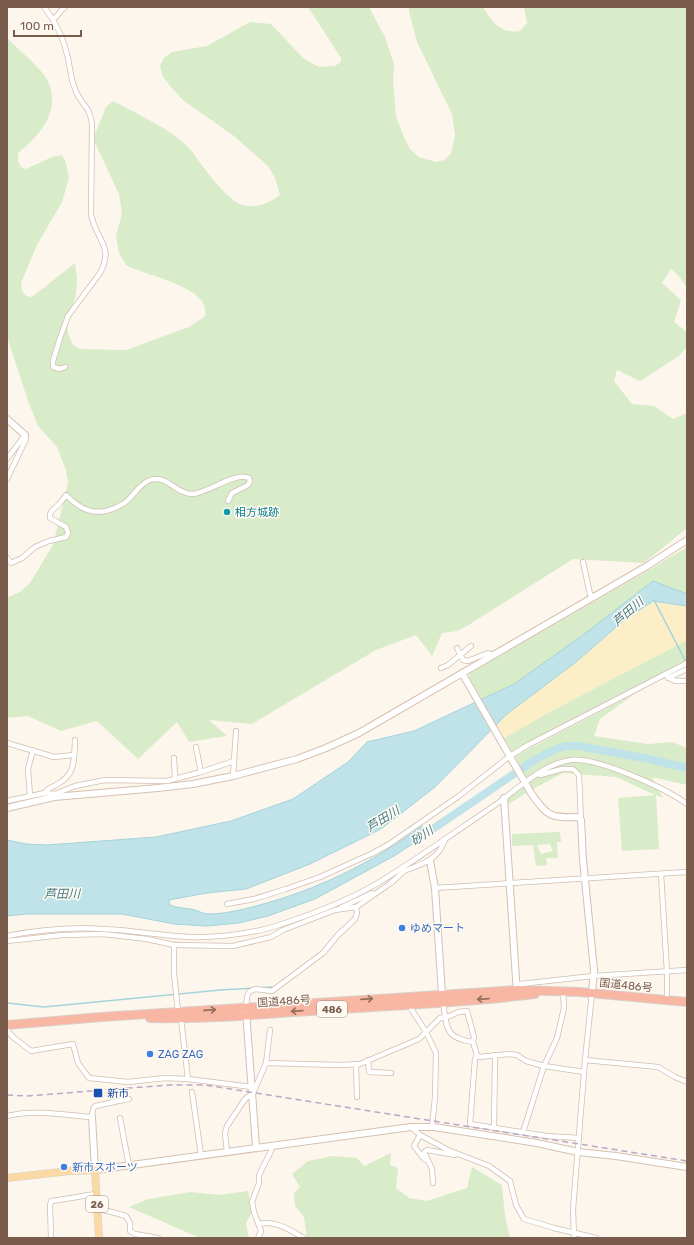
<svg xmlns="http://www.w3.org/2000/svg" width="694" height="1245" font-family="Rubik,'Noto Sans JP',sans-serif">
  <rect width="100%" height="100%" fill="#fdf6ec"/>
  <g fill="#d8ecc9" fill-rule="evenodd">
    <path d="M308,7H369L385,37L394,64L393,80L396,116L404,137L410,149L419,157L436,162L444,160L451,154L455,135L452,114L417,42L409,12V7H483C489,17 498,31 511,31C514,32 518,32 521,30C523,28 525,25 527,23L524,7H687V287L678,275L671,269L662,283L681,300L674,322L687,332V347L679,356L640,381L617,370L614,381L632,404L654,406L673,419L687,413V528L644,563L573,559L467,626L457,631L442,633L432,656L416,635L376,650L252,724L209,720L227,736L189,742L177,722L138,759L97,721L61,731L28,716L7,718V598L21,591L30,583L53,545L68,483L66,470L57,447L38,426L28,401L7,337V38C18,49 36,64 44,75C65,105 42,134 18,153V161L21,167L26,169L52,157L62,155L66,163L69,178L62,202L37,245L21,283L22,291L26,296L32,297L75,263L77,278L76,295L67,322L68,334L73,345L80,349L126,350L189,327L205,316C206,309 204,302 198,297C185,284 150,275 132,268L126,265L119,253L116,236L122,214L119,194L95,143V134L106,107L113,101C137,114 163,125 184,143C190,148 194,154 198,160C207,172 228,201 243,205C255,209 270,203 280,195L275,178L268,166L234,136L184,101L170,86L162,75L160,66L164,58L172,52L207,46L250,22L271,24L304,59L319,67L335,66L341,62V58Z"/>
    <polygon points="687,547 687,594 679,591 583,635 514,684 482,699 469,677 470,673 644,573"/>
    <polygon points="687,640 687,660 512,751 504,738 555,709"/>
    <polygon points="636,693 600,719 594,736 648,744 672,742 687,748 687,785 652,777 663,798 656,795 659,849 622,851 618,798 655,795 616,777 563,773 533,789 515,756"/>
    <polygon points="520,787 523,787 528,792 507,805 509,797"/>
    <path d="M560,832L561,842H557L558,858H546L547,865L536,866L533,845L512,846V834ZM550,844L553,851L541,854L537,845Z"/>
    <polygon points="391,1153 390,1165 398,1168 396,1188 409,1198 427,1201 467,1188 472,1167 502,1185 505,1216 510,1238 307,1238 304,1217 295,1206 294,1193 300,1187 292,1174 308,1161 332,1156 357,1158 364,1166"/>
    <polygon points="248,1191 252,1212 246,1223 249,1238 200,1238 129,1207 148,1199 190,1192 219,1195"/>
  </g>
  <polygon fill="#fcefc7" points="653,601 687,606 687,640 555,709 504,738 497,725 507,714 576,662 622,622"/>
  <path fill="#bfe3e8" stroke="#a5d3da" d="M653,581L687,594V606L653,601L622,622L576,662L507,714L435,787L381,829L310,864L246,889L207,893L169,900L170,905C177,908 184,908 191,909C197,910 203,914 208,914C224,914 241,910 256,906C317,890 372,863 422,826L428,834L394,856L315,899L268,916L239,923L207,926L174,924L122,914H27L7,916V840L26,844L47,845L156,837L231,821L293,799L348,762L367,742L414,731L514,684L583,635Z"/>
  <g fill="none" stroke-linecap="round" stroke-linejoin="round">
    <g stroke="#a5d3da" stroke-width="1.5">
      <polyline points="654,600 686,662"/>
      <polyline points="7,1003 44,1007 220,990 272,987"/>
    </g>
    <polyline stroke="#bfe3e8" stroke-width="8" points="418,839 536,759 556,749 566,746 579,746 644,758 687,768"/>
    <defs>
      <g id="street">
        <path d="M44,7C56,22 64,39 68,58C70,68 71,79 75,89C80,104 90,105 92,124L91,214C95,239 115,246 100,273L68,316L60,338L53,361V367L60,369L65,367"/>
        <path d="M53,19C59,16 60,10 65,7"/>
        <polyline points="7,459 25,435"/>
        <polyline points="7,479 26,439 25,435"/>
        <path d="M7,558L11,563L22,558L35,547L49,541L66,537L68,533L66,527L50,518C49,510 55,509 59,504C62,501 64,498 66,495C80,509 94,517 115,508C119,506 124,504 128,500C135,493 140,484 150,480C167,474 176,494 192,494C206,494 236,471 249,478L250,481L248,485L232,493L228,501"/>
        <polyline points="583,562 590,594 593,597"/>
        <polyline points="457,648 463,660 468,661 488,653 492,655"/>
        <polyline points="441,668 448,665 471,646"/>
        <path d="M665,674C671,682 678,681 687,681"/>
        <polyline points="668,678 687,669"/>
        <polyline points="7,743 54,757 74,755"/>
        <polyline points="196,747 201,772"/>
        <polyline points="174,758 175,779"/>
        <polyline points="540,775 562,769 573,769 579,775 581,820"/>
        <polyline points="233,776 236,731"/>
        <path d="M45,793C47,788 53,787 58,784C76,774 74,759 75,740"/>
        <polyline points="30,796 28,769 33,750"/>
        <polyline points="54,797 55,794 75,786 105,780 167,781 201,772 234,761"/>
        <polyline points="7,801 45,793 55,794"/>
        <path d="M403,870L404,871C422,864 439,860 445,839"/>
        <polyline points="661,874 667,972 667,1000"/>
        <polyline points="435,888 687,872"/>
        <polyline points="227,904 254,899 286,889 320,877 371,854 388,845 459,796 510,756 528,745 687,663"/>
        <polyline points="340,908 372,893"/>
        <path d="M7,936C38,930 71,927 103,929C132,930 162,936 191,937C216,938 256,933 279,925C313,914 347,901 378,883C419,858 458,830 498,803C520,787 543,764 571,760C597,757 665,788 687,804"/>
        <polyline points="7,941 63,935 103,934 147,939 174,945 233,946 271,937 283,930 335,910 356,907 391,883 404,871"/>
        <polyline points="174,945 174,973 178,1012"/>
        <polyline points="517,990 520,984 593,976 687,970"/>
        <path d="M443,1002C447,1027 444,1038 473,1042L477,1055L479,1057L509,1054L517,1055L526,1061L544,1066L584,1072"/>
        <polyline points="408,1004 426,1032 436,1053 435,1097 432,1127"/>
        <polyline points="246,1007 247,997 249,992 255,989 272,991 323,953 337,936 355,919 357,913 356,907"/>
        <polyline points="181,1019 188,1079"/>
        <polyline points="7,1030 13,1037 31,1051 73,1044 78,1063 89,1078 128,1082 165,1078 188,1079 252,1087"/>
        <polyline points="477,1055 475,1059 470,1124 547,1136 579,1138"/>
        <polyline points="368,1060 369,1072 391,1073"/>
        <polyline points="585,1060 658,1067 675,1077 687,1082"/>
        <polyline points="266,1063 341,1065 360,1064 419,1039 440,1018 450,1016 458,1012 467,1011 474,1037 473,1042"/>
        <polyline points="356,1064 357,1097"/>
        <polyline points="192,1092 201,1155"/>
        <path d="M7,1116C35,1109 64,1115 92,1117L93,1109L95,1106C107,1104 116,1101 129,1099"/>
        <polyline points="120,1118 129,1166"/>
        <polyline points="411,1127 420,1135 448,1150 489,1166 510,1181 516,1205 524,1219 554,1228 596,1238"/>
        <polyline points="494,1128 495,1055"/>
        <polyline points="523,1132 544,1066 557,1038 564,1008 563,991"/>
        <polyline points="420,1135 414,1146 424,1159 427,1160"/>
        <polyline points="227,1152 225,1133 227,1126 245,1099 253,1093 266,1063 270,1030"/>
        <polyline points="433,1183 432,1169 424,1152 427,1150 455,1155"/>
        <polyline points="97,1208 126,1216 130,1223 130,1231 135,1234 158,1238"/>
        <path d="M259,1224C275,1220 290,1230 304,1238"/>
        <path d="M51,1238L50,1206L51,1201C67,1199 81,1196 96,1194"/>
        <polyline points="258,1238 261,1231 254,1212 252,1202 259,1183 259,1175 271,1151 272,1145"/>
        <polyline points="574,1238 573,1209 585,1060 592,993"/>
      </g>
      <g id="secondary">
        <polyline points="7,419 25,435"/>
        <path d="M462,673L531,793C548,817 550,818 579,817L581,820L583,860L594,970L592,993"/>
        <polyline points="504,798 517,994"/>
        <polyline points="7,808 54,797 158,788 193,784 233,776 297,759 326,748 359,733 647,566 687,540"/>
        <polyline points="430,861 435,888 442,994"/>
        <polyline points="246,1011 256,1147"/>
        <polyline points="92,1117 95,1170 411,1127 434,1127 537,1143 578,1152 616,1156 687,1167"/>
      </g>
      <polyline id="primary" points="7,1178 70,1171 95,1170 99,1238"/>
      <g id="highway">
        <path d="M150,1018C208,1020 268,1013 326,1010C395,1005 466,1003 535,994"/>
        <polyline points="7,1025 101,1017 517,990 580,992 687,1002"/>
      </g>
    </defs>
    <use href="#street" stroke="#d1beb0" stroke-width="6"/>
    <use href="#secondary" stroke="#d6c0b0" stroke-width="8"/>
    <use href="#primary" stroke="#dad1cd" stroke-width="8"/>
    <use href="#highway" stroke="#dad1cd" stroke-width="10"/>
    <use href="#street" stroke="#fff" stroke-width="4.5"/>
    <use href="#secondary" stroke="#fff" stroke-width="6"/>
    <use href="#primary" stroke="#fbd9a5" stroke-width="7"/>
    <use href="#highway" stroke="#f7b7a3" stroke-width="8"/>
    <polyline stroke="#b9a8c9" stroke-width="1.5" stroke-dasharray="6 4" stroke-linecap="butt" points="7,1095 26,1096 170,1085 205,1085 687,1161"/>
  </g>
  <defs><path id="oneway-shaft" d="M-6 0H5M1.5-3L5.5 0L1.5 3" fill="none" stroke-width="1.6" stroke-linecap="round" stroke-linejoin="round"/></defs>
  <g stroke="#936e5e">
    <use href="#oneway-shaft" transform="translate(367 999) rotate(-4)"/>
    <use href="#oneway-shaft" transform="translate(483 999) rotate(176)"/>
    <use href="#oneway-shaft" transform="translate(210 1010) rotate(-4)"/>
    <use href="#oneway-shaft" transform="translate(297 1011) rotate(176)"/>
  </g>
  <circle fill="#0f9aa8" stroke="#fffaf3" stroke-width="1.5" cx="227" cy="512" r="4"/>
  <g fill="#3f7fe0" stroke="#fffaf3" stroke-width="1.5">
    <circle cx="402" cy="928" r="4"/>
    <circle cx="150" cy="1054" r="4"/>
    <circle cx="64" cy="1167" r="4"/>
  </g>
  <rect fill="#1a4fb4" stroke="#fffaf3" stroke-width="1.5" x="93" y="1088" width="10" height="10" rx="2"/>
  <g text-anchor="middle" stroke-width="3" stroke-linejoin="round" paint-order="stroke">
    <g fill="#fffaf3" stroke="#a28b7f" stroke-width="1">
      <rect x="317" y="1001" width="30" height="16" rx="3"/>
      <rect x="86" y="1196" width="22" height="16" rx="3"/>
    </g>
    <g font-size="10" font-weight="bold" fill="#7a5c4d">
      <text x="332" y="1013">486</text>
      <text x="97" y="1208">26</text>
    </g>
    <g font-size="11" fill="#0d838f" stroke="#fffaf3" text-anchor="start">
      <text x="235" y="516">相方城跡</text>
    </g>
    <g font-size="11" fill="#366cbe" stroke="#fffaf3" text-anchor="start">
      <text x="410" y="932">ゆめマート</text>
      <text x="158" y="1058">ZAG ZAG</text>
      <text x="72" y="1171">新市スポーツ</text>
    </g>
    <g font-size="11" fill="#7a5c4d" stroke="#fffaf3">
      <text transform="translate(626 985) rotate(6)" y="4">国道486号</text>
      <text transform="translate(284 1001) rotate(-4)" y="4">国道486号</text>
    </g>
    <g font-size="11" fill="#164399" stroke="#fffaf3" text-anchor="start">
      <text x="107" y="1097">新市</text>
    </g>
    <g font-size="12" font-style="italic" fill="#437c86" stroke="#fffaf3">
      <text transform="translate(628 612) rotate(-41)" y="4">芦田川</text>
      <text transform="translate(383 819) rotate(-32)" y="4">芦田川</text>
      <text transform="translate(422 836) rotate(-34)" y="4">砂川</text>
      <text x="62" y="898">芦田川</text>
    </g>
  </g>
  <rect width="694" height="1245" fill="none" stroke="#7a5c4d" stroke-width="16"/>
  <path d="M14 30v6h67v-6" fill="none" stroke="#7a5c4d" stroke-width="2"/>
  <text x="20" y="30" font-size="12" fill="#7a5c4d" stroke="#fffaf3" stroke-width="3" paint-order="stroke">100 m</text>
</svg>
